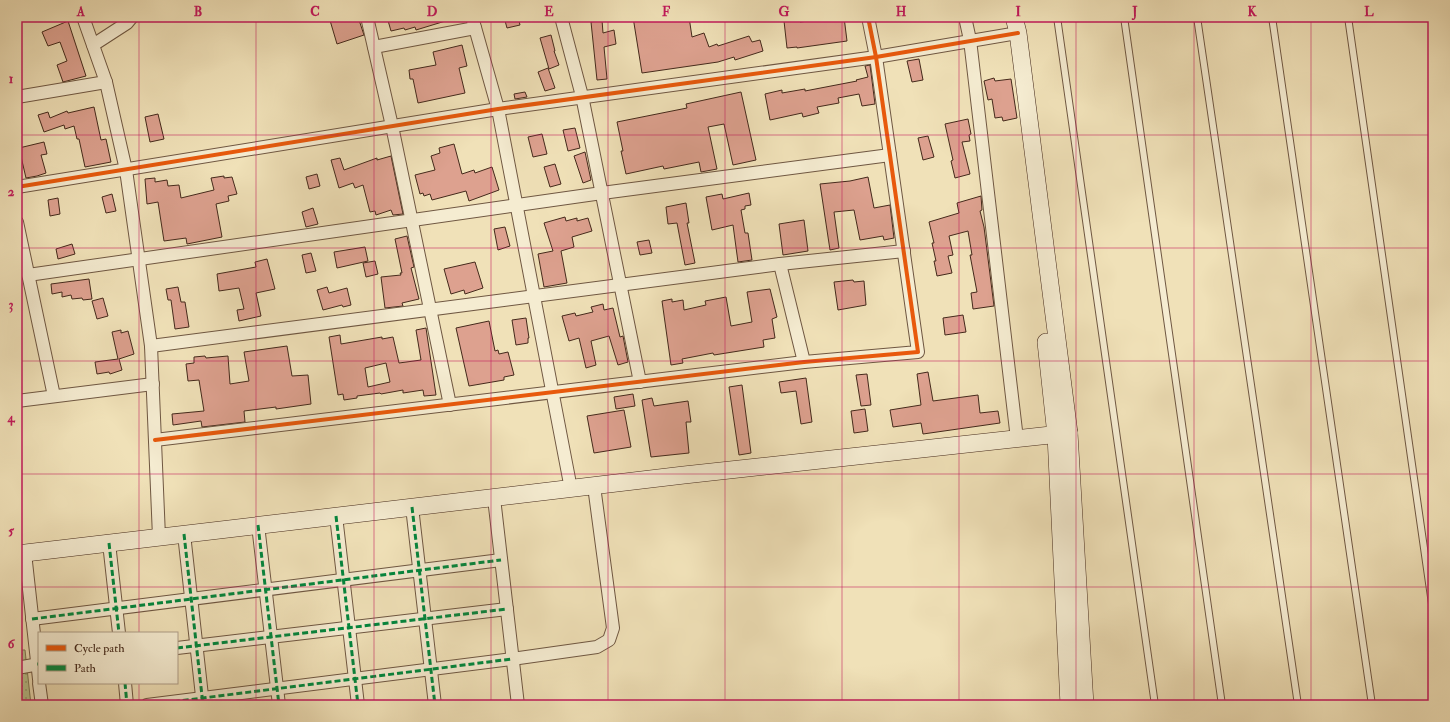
<svg xmlns="http://www.w3.org/2000/svg" width="1450" height="722" font-family="'IM FELL Double Pica',serif">
  <defs>
    <pattern id="grass-dots" width="8" height="8" patternUnits="userSpaceOnUse"><rect width="8" height="8" fill="#bbc28e"/><path d="M2 2h.1M6 6h.1" fill="none" stroke="#9a9e73" stroke-width="1.8" stroke-linecap="round"/></pattern>
  </defs>
  <rect width="100%" height="100%" fill="#f0e1b8"/>
  <filter id="stains"><feTurbulence type="fractalNoise" baseFrequency=".005" numOctaves="4"/><feColorMatrix values="0 0 0 0 .2 0 0 0 0 .09 0 0 0 0 .02 0 0 0 .5 -.17"/></filter>
  <radialGradient id="worn" r=".72"><stop offset=".6" stop-color="#630" stop-opacity="0"/><stop offset="1" stop-color="#630" stop-opacity=".3"/></radialGradient>
  <polygon fill="url(#grass-dots)" stroke="#807654" points="17,650 25,650 31,705 17,705"/>
  <g fill="#dda18f" stroke="#44291b" fill-rule="evenodd">
    <polygon points="329,17 358,17 364,35 337,44"/>
    <polygon points="387,17 451,17 452,19 416,30 415,27 405,30 404,28 391,31"/>
    <polygon points="504,17 518,17 520,25 507,28"/>
    <polygon points="633,17 689,17 692,37 704,33 709,47 717,44 718,46 749,36 752,42 760,40 763,51 735,60 734,57 718,62 642,73"/>
    <polygon points="844,17 847,41 797,48 797,47 787,48 784,21 800,20 800,22"/>
    <polygon points="602,20 603,33 614,30 616,44 604,47 607,79 597,80 591,22"/>
    <polygon points="68,21 86,76 63,82 57,65 67,61 60,42 48,46 42,32"/>
    <polygon points="551,35 555,51 554,51 559,65 549,69 540,38"/>
    <polygon points="462,45 467,66 459,68 465,93 418,103 413,79 410,79 409,70 436,65 433,52"/>
    <polygon points="919,59 923,80 912,82 907,61"/>
    <polygon points="870,65 875,104 862,106 859,94 838,98 839,103 817,107 819,113 803,117 802,113 770,120 765,94 782,90 782,93 805,89 805,91 857,81 856,80 868,77 865,66"/>
    <polygon points="548,68 555,88 545,91 538,72"/>
    <polygon points="994,78 995,81 1011,79 1017,118 1003,121 1002,117 995,118 992,99 988,100 984,81"/>
    <polygon points="525,92 527,97 515,99 514,94"/>
    <polygon points="741,92 756,160 733,165 724,124 708,127 717,169 701,172 699,162 664,169 663,166 626,174 621,151 623,151 617,122 687,108 686,104"/>
    <polygon points="94,107 101,140 106,139 111,162 85,167 79,139 77,139 74,126 65,129 64,125 44,132 38,115 48,112 50,118 67,111 68,113"/>
    <polygon points="158,114 164,139 150,142 145,117"/>
    <polygon points="968,119 971,134 969,135 970,141 962,142 970,174 955,178 951,161 953,160 945,124"/>
    <polygon points="575,128 580,148 568,151 563,130"/>
    <polygon points="542,134 547,154 533,157 528,137"/>
    <polygon points="928,136 934,157 923,160 918,138"/>
    <polygon points="44,142 47,154 41,155 46,173 37,176 26,178 19,148"/>
    <polygon points="454,144 462,174 474,170 475,173 492,167 499,190 469,201 466,191 432,200 430,194 424,196 423,193 420,194 415,175 435,170 431,156 440,153 439,148"/>
    <polygon points="585,152 591,180 583,183 574,156"/>
    <polygon points="391,156 403,214 393,215 391,210 376,215 375,211 370,212 363,185 355,188 353,183 339,188 331,160 340,158 344,170 377,158 377,160"/>
    <polygon points="555,164 561,184 550,187 544,167"/>
    <polygon points="317,174 320,186 309,189 306,177"/>
    <polygon points="224,176 224,178 232,177 237,194 228,196 229,201 216,204 222,237 187,244 186,238 164,241 158,202 147,204 145,179 155,178 155,182 167,180 168,186 179,185 181,198 214,190 211,178"/>
    <polygon points="868,177 874,208 890,205 894,238 884,240 883,236 860,240 854,210 834,212 839,248 830,250 820,184 850,181"/>
    <polygon points="749,193 751,205 745,206 745,209 741,210 745,233 748,233 752,260 738,262 733,225 712,230 706,197 722,194 723,199"/>
    <polygon points="112,194 116,211 106,213 102,197"/>
    <polygon points="981,196 982,210 980,211 984,227 994,306 973,309 971,293 977,292 970,255 972,255 968,231 949,236 953,255 948,256 952,273 937,276 934,261 936,261 932,243 934,243 929,222 959,213 957,203"/>
    <polygon points="58,198 60,214 50,216 48,200"/>
    <polygon points="686,203 689,223 687,223 695,263 685,265 677,223 668,224 666,207"/>
    <polygon points="313,208 318,224 306,227 302,212"/>
    <polygon points="565,217 566,221 577,218 577,221 588,218 592,231 572,237 574,247 561,251 567,283 544,287 538,254 553,251 544,223"/>
    <polygon points="804,220 808,251 783,255 779,224"/>
    <polygon points="505,227 510,246 498,250 494,229"/>
    <polygon points="407,236 414,267 411,268 419,299 402,303 403,306 385,308 381,277 401,275 400,273 402,273 395,239"/>
    <polygon points="649,240 652,253 640,255 637,242"/>
    <polygon points="72,244 75,254 58,259 56,249"/>
    <polygon points="365,247 368,261 337,268 334,252"/>
    <polygon points="311,253 316,271 306,273 302,255"/>
    <polygon points="267,259 275,289 256,293 261,316 239,321 237,310 244,309 239,288 219,291 217,274 256,267 255,262"/>
    <polygon points="375,261 378,274 366,277 363,263"/>
    <polygon points="475,262 483,288 465,294 464,290 451,294 444,269"/>
    <polygon points="89,279 92,299 83,300 82,298 72,299 71,295 62,297 62,292 52,294 51,284"/>
    <polygon points="853,280 854,282 864,281 866,305 838,310 834,282"/>
    <polygon points="178,287 181,302 185,302 189,327 175,329 171,300 168,300 166,289"/>
    <polygon points="327,287 329,293 347,288 351,305 343,307 342,305 323,310 317,290"/>
    <polygon points="770,289 777,317 772,319 775,338 763,340 764,347 714,355 713,353 682,359 683,363 671,365 662,301 672,299 672,302 683,300 684,310 706,305 705,301 726,297 731,326 752,322 747,292"/>
    <polygon points="103,298 108,316 97,319 92,301"/>
    <polygon points="603,304 604,310 613,308 620,337 623,336 628,362 618,365 609,336 591,341 596,365 586,368 579,338 569,341 562,316 575,313 576,316 593,312 591,307"/>
    <polygon points="963,315 966,332 945,335 943,318"/>
    <polygon points="526,318 529,338 528,338 528,343 516,345 512,320"/>
    <polygon points="489,321 495,351 498,350 499,354 508,352 514,375 504,377 504,380 469,386 456,328"/>
    <path d="M426,328L436,395L424,396L423,390L403,393V390L381,394L380,393L357,396V398L344,400L343,394L338,395L329,337L340,335L341,344L382,337V339L393,337L399,363L421,360L416,330ZM386,363L390,382L368,387L365,368Z"/>
    <polygon points="121,330 121,333 128,331 134,354 119,359 122,370 110,374 109,372 97,374 95,362 118,359 112,332"/>
    <polygon points="287,346 292,376 308,375 311,404 276,409 276,407 244,411 245,422 202,427 201,421 173,425 172,414 204,411 199,380 188,381 186,364 194,363 194,357 205,356 206,358 228,356 230,384 249,381 244,352"/>
    <polygon points="928,372 933,401 978,395 980,413 998,411 1000,423 923,434 921,423 893,427 890,410 921,405 917,374"/>
    <polygon points="867,374 871,405 861,406 856,375"/>
    <polygon points="806,378 812,422 801,424 796,391 781,393 779,382"/>
    <polygon points="742,385 751,453 739,455 729,387"/>
    <polygon points="633,394 635,406 616,409 614,397"/>
    <polygon points="652,398 654,406 688,401 691,422 686,422 689,453 651,457 642,400"/>
    <polygon points="865,409 868,431 854,433 851,411"/>
    <polygon points="624,410 631,447 594,453 587,416"/>
  </g>
  <g fill="none" stroke-linecap="round" stroke-linejoin="round">
    <defs>
      <g id="lane">
        <polyline points="1057,17 1155,705"/>
        <polyline points="1124,17 1222,705"/>
        <polyline points="1197,17 1298,705"/>
        <polyline points="1272,17 1372,705"/>
        <polyline points="1348,17 1433,611"/>
      </g>
      <g id="street">
        <polyline points="83,17 106,82 126,170 151,346 159,537"/>
        <polyline points="367,17 392,126 450,405"/>
        <polyline points="472,17 498,109 571,489"/>
        <polyline points="561,17 582,96 640,382"/>
        <polyline points="965,17 970,40 1017,439"/>
        <polyline points="93,45 127,23 132,17"/>
        <polyline points="374,47 475,28"/>
        <polyline points="17,97 106,82"/>
        <polyline points="17,187 498,109 876,57 1018,33"/>
        <polyline points="17,222 54,396"/>
        <polyline points="780,264 804,362"/>
        <polyline points="28,275 602,193 890,155"/>
        <polyline points="151,346 780,264 904,251"/>
        <polyline points="17,401 153,384"/>
        <polyline points="155,440 804,362 918,352 876,57 868,17"/>
        <polyline points="494,498 518,705"/>
        <polyline points="412,507 435,705"/>
        <polyline points="336,516 358,705"/>
        <polyline points="258,525 279,705"/>
        <polyline points="184,534 203,705"/>
        <polyline points="109,543 119,633"/>
        <polyline points="25,553 39,679"/>
        <polyline points="32,619 501,560"/>
        <polyline points="177,648 507,609"/>
        <polyline points="17,668 39,664"/>
        <polyline points="39,683 42,705"/>
        <polyline points="125,683 127,705"/>
        <polyline points="147,705 512,659 597,647 609,640 613,628 594,486"/>
      </g>
      <g id="secondary">
        <polyline points="1014,17 1018,33 1069,433 1085,705"/>
        <polyline points="1046,342 1056,435 1069,705"/>
        <polyline points="17,554 684,475 1069,433"/>
      </g>
    </defs>
    <use href="#lane" stroke="#6f5742" stroke-width="8"/>
    <use href="#street" stroke="#6f5742" stroke-width="14"/>
    <use href="#secondary" stroke="#44291b" stroke-width="18"/>
    <use href="#lane" stroke="#f5ecd1" stroke-width="6"/>
    <use href="#street" stroke="#f5ecd1" stroke-width="12"/>
    <use href="#secondary" stroke="#f5ecd1" stroke-width="17"/>
    <g stroke="#00873e" stroke-width="3" stroke-dasharray="6 3" stroke-linecap="butt">
      <polyline points="412,507 435,705"/>
      <polyline points="336,516 358,705"/>
      <polyline points="258,525 279,705"/>
      <polyline points="184,534 203,705"/>
      <polyline points="109,543 119,633"/>
      <polyline points="32,619 501,560"/>
      <polyline points="177,648 507,609"/>
      <polyline points="37,664 39,664"/>
      <polyline points="125,683 127,705"/>
      <polyline points="147,705 512,659"/>
    </g>
    <defs>
      <g id="cycleway">
        <polyline points="17,187 498,109 876,57 1018,33"/>
        <polyline points="155,440 804,362 918,352 876,57 868,17"/>
      </g>
    </defs>
    <use href="#cycleway" stroke="#f5ecd1" stroke-width="6"/>
    <use href="#cycleway" stroke="#e8590c" stroke-width="4"/>
  </g>
  <path fill="none" stroke="#c2185b" stroke-width="1" stroke-opacity="0.55" d="M139,17V633M256,17V705M374,17V705M491,17V705M608,17V705M725,17V705M842,17V705M959,17V705M1076,17V705M1194,17V705M1311,17V705M17,135H1433M17,248H1433M17,361H1433M17,474H1433M17,587H1433M139,683V705"/>
  <rect width="1450" height="722" fill="none" stroke="#f0e1b8" stroke-width="44"/>
  <rect x="38" y="632" width="140" height="52" fill="#f5ecd1" stroke="#ae9e88"/>
  <rect x="46" y="645" width="20" height="6" fill="#e8590c" stroke="#ae9e88"/>
  <text x="74" y="652" font-size="12" fill="#44291b">Cycle path</text>
  <rect x="46" y="665" width="20" height="6" fill="#00873e" stroke="#ae9e88"/>
  <text x="74" y="672" font-size="12" fill="#44291b">Path</text>
  <rect x="22" y="22" width="1406" height="678" fill="none" stroke="#c2185b" stroke-width="1.5"/>
  <g font-size="13" text-anchor="middle" font-weight="bold" fill="#c2185b">
    <text x="81" y="16">A</text>
    <text x="198" y="16">B</text>
    <text x="315" y="16">C</text>
    <text x="432" y="16">D</text>
    <text x="549" y="16">E</text>
    <text x="666" y="16">F</text>
    <text x="784" y="16">G</text>
    <text x="901" y="16">H</text>
    <text x="1018" y="16">I</text>
    <text x="1135" y="16">J</text>
    <text x="1252" y="16">K</text>
    <text x="1369" y="16">L</text>
    <text x="11" y="83">1</text>
    <text x="11" y="196">2</text>
    <text x="11" y="309">3</text>
    <text x="11" y="422">4</text>
    <text x="11" y="535">5</text>
    <text x="11" y="648">6</text>
  </g>
  <rect width="100%" height="100%" filter="url(#stains)"/>
  <rect width="100%" height="100%" fill="url(#worn)"/>
</svg>
